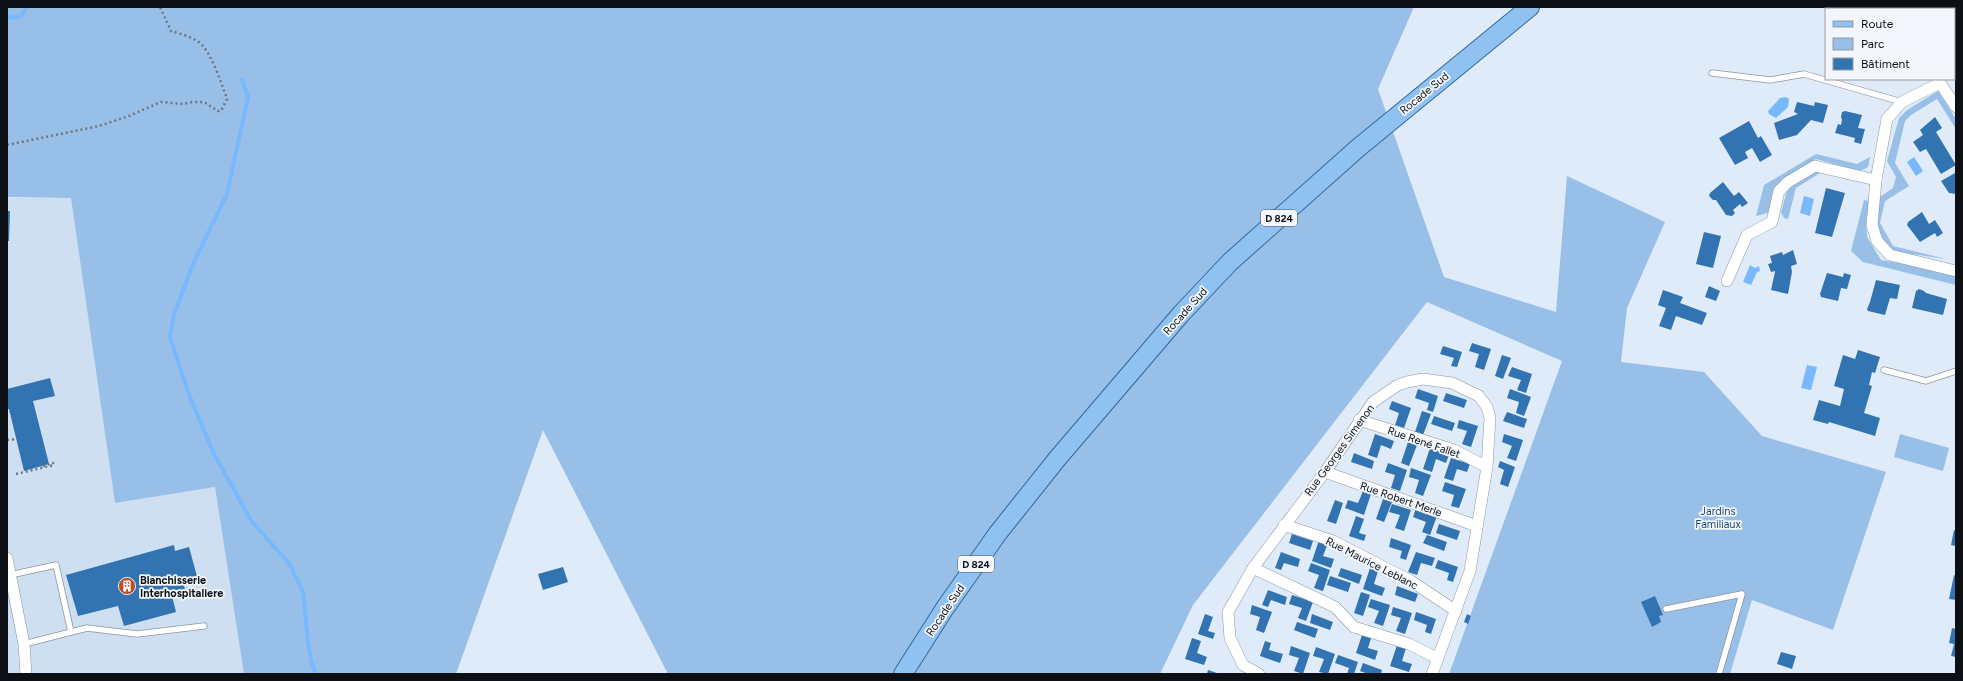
<svg xmlns="http://www.w3.org/2000/svg" width="1963" height="681" font-family="Figtree,sans-serif">
  <rect width="100%" height="100%" fill="#dfebf8"/>
  <polygon fill="#cedff1" points="7,198 71,198 115,503 215,487 244,674 7,674"/>
  <g fill="#98bfe8">
    <polygon points="7,7 1414,7 1378,89 1444,277 1556,312 1567,176 1665,222 1627,308 1621,362 1704,372 1762,436 1886,472 1833,630 1752,600 1730,674 1449,674 1562,361 1427,302 1193,605 1160,674 668,674 543,430 456,674 244,674 215,487 115,503 71,198 7,197"/>
    <polygon points="1938,91 1956,119 1956,129 1937,99 1911,115 1905,121 1895,163 1909,186 1885,201 1880,223 1893,246 1946,259 1891,251 1875,226 1880,197 1893,188 1896,177 1887,161 1899,118 1907,110"/>
    <polygon points="1816,154 1857,164 1870,157 1868,167 1860,171 1816,159 1785,178 1774,189 1768,213 1756,216 1764,185"/>
    <polygon points="1813,171 1820,173 1796,188 1788,219 1784,218 1781,212 1788,187"/>
    <polygon points="1864,200 1869,201 1866,222 1867,237 1881,260 1955,273 1956,285 1863,262 1851,251"/>
    <polygon points="1900,434 1949,448 1943,471 1894,457"/>
  </g>
  <g fill="#77b9fc">
    <polygon points="1786,97 1789,99 1788,107 1776,118 1769,114 1768,111 1780,98"/>
    <polygon points="1914,157 1923,171 1916,176 1907,162"/>
    <polygon points="1804,196 1814,199 1810,216 1800,213"/>
    <polygon points="1750,265 1755,268 1759,266 1760,271 1757,272 1751,285 1743,282"/>
    <polygon points="1807,365 1817,367 1811,390 1801,388"/>
  </g>
  <g fill="none" stroke-linecap="round" stroke-linejoin="round">
    <g stroke="#77b9fc" stroke-width="4">
      <polyline points="7,18 21,16 27,7"/>
      <polyline points="242,80 248,97 227,194 194,262 174,314 170,337 188,392 213,452 252,522 289,563 303,592 308,642 311,661 316,674"/>
    </g>
  </g>
  <g fill="#3274b2">
    <polygon points="1797,102 1814,106 1815,102 1828,105 1823,123 1811,120 1797,135 1779,140 1774,123 1798,114 1794,112"/>
    <polygon points="1845,111 1862,115 1858,128 1865,129 1861,144 1854,142 1855,138 1835,133 1838,124 1841,125 1842,120 1841,117 1842,112"/>
    <polygon points="1935,117 1942,128 1936,132 1956,165 1941,174 1926,149 1920,152 1913,142 1923,135 1920,130"/>
    <polygon points="1749,121 1758,138 1761,136 1772,155 1760,162 1752,148 1745,152 1748,158 1735,165 1719,138"/>
    <polygon points="1955,173 1956,175 1956,194 1949,193 1941,181"/>
    <polygon points="1723,182 1734,196 1739,192 1748,203 1742,207 1740,204 1733,210 1735,213 1732,216 1726,215 1716,200 1713,200 1709,196 1710,193"/>
    <polygon points="1826,188 1845,193 1832,237 1815,233"/>
    <polygon points="7,211 10,211 9,241 7,241"/>
    <polygon points="1922,212 1929,224 1935,220 1943,233 1937,237 1935,233 1920,242 1907,225 1908,222"/>
    <polygon points="1704,232 1721,236 1713,268 1696,264"/>
    <polygon points="1793,250 1797,264 1791,266 1792,272 1788,294 1771,290 1775,272 1775,271 1771,272 1768,264 1772,263 1770,256 1782,252 1783,255"/>
    <polygon points="1827,273 1843,277 1844,273 1851,275 1847,289 1841,288 1838,301 1821,297 1820,294"/>
    <polygon points="1876,280 1900,285 1897,299 1890,298 1885,315 1868,311 1867,309 1870,302"/>
    <polygon points="1709,286 1720,291 1716,301 1705,297"/>
    <polygon points="1919,289 1924,291 1926,293 1947,299 1943,315 1912,308 1916,291"/>
    <polygon points="1663,290 1683,297 1680,303 1707,313 1702,325 1676,316 1671,330 1659,326 1666,308 1658,305"/>
    <polygon points="1472,343 1491,349 1484,370 1475,367 1479,354 1469,351"/>
    <polygon points="1443,346 1462,352 1457,367 1451,366 1454,358 1440,354"/>
    <polygon points="1858,350 1880,357 1875,373 1872,372 1869,385 1872,386 1864,413 1880,418 1875,436 1829,422 1828,424 1813,420 1819,400 1840,406 1844,389 1834,386 1843,355 1855,359"/>
    <polygon points="1502,355 1511,358 1503,379 1495,376"/>
    <polygon points="1512,367 1532,374 1526,393 1517,390 1521,380 1508,376"/>
    <polygon points="50,378 55,396 33,401 49,464 24,471 9,409 7,409 7,389"/>
    <polygon points="1418,389 1438,396 1433,412 1427,410 1429,403 1415,398"/>
    <polygon points="1510,389 1531,397 1524,416 1516,413 1519,402 1507,398"/>
    <polygon points="1446,393 1467,400 1464,408 1443,401"/>
    <polygon points="1392,401 1411,408 1404,428 1395,425 1399,413 1389,409"/>
    <polygon points="1422,411 1431,414 1423,435 1415,432"/>
    <polygon points="1507,412 1527,419 1524,428 1503,421"/>
    <polygon points="1434,416 1455,423 1452,431 1431,424"/>
    <polygon points="1459,420 1478,426 1471,447 1462,444 1467,431 1457,428"/>
    <polygon points="1375,434 1394,441 1391,449 1381,445 1377,458 1368,455"/>
    <polygon points="1504,434 1523,440 1516,461 1507,458 1512,446 1502,442"/>
    <polygon points="1408,442 1417,445 1409,466 1401,463"/>
    <polygon points="1430,448 1449,455 1446,463 1436,459 1432,472 1423,469"/>
    <polygon points="1354,453 1374,461 1372,469 1351,462"/>
    <polygon points="1451,458 1470,464 1467,472 1457,469 1453,481 1444,478"/>
    <polygon points="1500,461 1515,467 1508,487 1500,484 1504,470 1498,467"/>
    <polygon points="1388,463 1407,470 1400,491 1391,488 1395,475 1385,472"/>
    <polygon points="1411,468 1431,475 1423,496 1415,493 1419,480 1409,477"/>
    <polygon points="1445,482 1466,489 1459,508 1451,506 1454,495 1442,491"/>
    <polygon points="1363,491 1371,494 1364,515 1345,508 1348,500 1358,503"/>
    <polygon points="1383,499 1392,502 1384,522 1376,519"/>
    <polygon points="1335,500 1343,503 1336,524 1327,521"/>
    <polygon points="1392,504 1411,510 1404,531 1395,528 1400,515 1389,512"/>
    <polygon points="1416,508 1437,516 1430,535 1422,532 1426,522 1413,517"/>
    <polygon points="1356,516 1364,519 1359,533 1366,535 1364,541 1349,536"/>
    <polygon points="1439,524 1460,531 1457,540 1436,533"/>
    <polygon points="1954,530 1956,531 1956,546 1951,545"/>
    <polygon points="1292,534 1313,541 1310,550 1289,543"/>
    <polygon points="1427,535 1447,542 1444,551 1423,543"/>
    <polygon points="1391,538 1411,545 1406,560 1400,558 1402,551 1389,547"/>
    <polygon points="1319,540 1328,543 1323,556 1334,559 1331,568 1312,561"/>
    <polygon points="174,545 175,551 189,547 198,580 183,583 185,589 171,592 176,612 124,626 118,606 78,616 66,575"/>
    <polygon points="1281,552 1300,559 1298,567 1284,563 1281,570 1275,568"/>
    <polygon points="1416,552 1435,558 1432,566 1421,563 1417,575 1408,572"/>
    <polygon points="1438,560 1458,567 1453,582 1447,580 1449,573 1435,568"/>
    <polygon points="1311,563 1330,570 1323,591 1314,588 1319,575 1308,571"/>
    <polygon points="563,567 568,582 543,590 538,574"/>
    <polygon points="1341,568 1362,575 1359,584 1338,576"/>
    <polygon points="1370,568 1378,571 1374,584 1385,588 1382,596 1363,589"/>
    <polygon points="1954,575 1956,576 1956,600 1949,599"/>
    <polygon points="1330,576 1351,583 1348,592 1327,585"/>
    <polygon points="1397,586 1418,594 1415,602 1395,595"/>
    <polygon points="1268,590 1287,597 1285,605 1271,600 1268,607 1262,605"/>
    <polygon points="1361,592 1370,595 1363,616 1354,613"/>
    <polygon points="1292,595 1313,602 1306,621 1298,618 1302,608 1289,604"/>
    <polygon points="1655,596 1663,615 1659,616 1661,622 1652,627 1641,602"/>
    <polygon points="1371,599 1390,605 1383,626 1374,623 1379,611 1368,607"/>
    <polygon points="1252,605 1272,612 1264,633 1256,630 1260,617 1250,614"/>
    <polygon points="1393,607 1412,613 1405,634 1396,631 1401,618 1391,615"/>
    <polygon points="1416,612 1436,619 1431,634 1425,632 1427,625 1414,620"/>
    <polygon points="1205,614 1213,617 1208,631 1215,633 1213,639 1198,634"/>
    <polygon points="1312,614 1333,622 1330,630 1310,623"/>
    <polygon points="1467,614 1471,616 1468,624 1464,622"/>
    <polygon points="1297,622 1318,629 1315,638 1294,630"/>
    <polygon points="1952,628 1956,629 1956,657 1951,656 1954,644 1949,643"/>
    <polygon points="1363,632 1372,635 1368,648 1378,651 1375,660 1356,653"/>
    <polygon points="1192,638 1201,641 1197,653 1207,657 1204,665 1185,659"/>
    <polygon points="1265,641 1271,643 1269,650 1283,654 1280,663 1260,656"/>
    <polygon points="1397,645 1406,648 1402,661 1412,664 1409,672 1390,666"/>
    <polygon points="1291,646 1310,653 1303,674 1294,671 1299,658 1289,655"/>
    <polygon points="1316,647 1335,654 1328,674 1319,672 1324,659 1313,656"/>
    <polygon points="1781,652 1796,656 1792,669 1777,664"/>
    <polygon points="1338,655 1358,662 1354,674 1347,674 1349,668 1335,663"/>
    <polygon points="1363,663 1382,670 1381,674 1368,674 1360,671"/>
    <polygon points="1208,670 1220,674 1207,674"/>
  </g>
  <g fill="none" stroke-linecap="round" stroke-linejoin="round">
    <defs>
      <g id="service">
        <polyline points="1712,73 1770,80 1804,74 1902,102"/>
        <polyline points="1884,370 1926,381 1956,371"/>
        <polyline points="10,575 56,565 71,632"/>
        <polyline points="1666,609 1742,594 1719,674"/>
        <polyline points="24,644 87,628 137,634 204,626"/>
      </g>
      <g id="minor">
        <polyline points="1954,37 1956,35"/>
        <polyline points="1939,79 1940,83 1956,107"/>
        <polyline points="1940,83 1902,102 1887,119 1876,180 1872,225 1877,241 1890,255 1956,271"/>
        <polyline points="1727,281 1747,235 1772,222 1779,191 1788,182 1815,166 1876,180"/>
        <polyline points="1359,420 1454,450 1487,467"/>
        <polyline points="1325,472 1477,526"/>
        <polyline points="1284,525 1333,541 1411,581 1456,611"/>
        <polyline points="7,558 24,644 26,674"/>
        <polyline points="1253,568 1335,607 1354,627 1409,644 1437,658"/>
        <polyline points="1259,674 1243,665 1230,638 1228,612 1253,568 1325,472 1373,402 1398,385 1407,382 1423,379 1452,383 1479,396 1487,407 1490,418 1487,467 1470,571 1432,674"/>
      </g>
      <polyline id="primary" points="903,674 945,608 998,533 1057,459 1181,314 1230,262 1358,148 1530,7"/>
    </defs>
    <use href="#service" stroke="#8b96a1" stroke-width="7"/>
    <use href="#minor" stroke="#8b96a1" stroke-width="12"/>
    <use href="#primary" stroke="#31689d" stroke-width="20"/>
    <g stroke="#6e767e" stroke-width="2.5" stroke-dasharray="2 3" stroke-linecap="butt">
      <path d="M7,145L99,126L129,116L161,102L183,104L192,102H204L218,111H221L227,99C222,85 212,55 202,45C194,37 181,34 171,31L160,7"/>
      <polyline points="7,440 17,439"/>
      <polyline points="16,474 54,465 53,463 40,467"/>
    </g>
    <use href="#service" stroke="#fff" stroke-width="5.5"/>
    <use href="#minor" stroke="#fff" stroke-width="11"/>
    <use href="#primary" stroke="#8fc1f1" stroke-width="18"/>
  </g>
  <defs>
    <symbol id="building-disc" viewBox="-11 -11 22 22"><circle r="9.5" fill="#b8502a" stroke="#f3f7fd"/><path d="M-4-6H4V6H1V3H-1V6H-4ZM-2.5-4.3h1.7v1.8h-1.7ZM.8-4.3h1.7v1.8H.8ZM-2.5-1h1.7V.8h-1.7ZM.8-1h1.7V.8H.8Z" fill="#fff"/></symbol>
  </defs>
  <g fill-rule="evenodd">
    <use href="#building-disc" x="117" y="576" width="20" height="20"/>
  </g>
  <g text-anchor="middle" stroke-width="3.5" stroke-linejoin="round" paint-order="stroke">
    <g fill="#f3f7fd" stroke="#51555a" stroke-width="1">
      <rect x="1261" y="210" width="36" height="16" rx="3"/>
      <rect x="958" y="556" width="36" height="16" rx="3"/>
    </g>
    <g font-size="10" font-weight="bold" fill="#0c1014">
      <text x="1279" y="222">D 824</text>
      <text x="976" y="568">D 824</text>
    </g>
    <g font-size="11" fill="#0c1014" stroke="#f3f7fd">
      <text transform="translate(1424 93) rotate(-39)" y="4">Rocade Sud</text>
      <text transform="translate(1185 311) rotate(-48)" y="4">Rocade Sud</text>
      <text transform="translate(1424 442) rotate(19)" y="4">Rue René Fallet</text>
      <text transform="translate(1339 450) rotate(-54)" y="4">Rue Georges Simenon</text>
      <text transform="translate(1401 499) rotate(19)" y="4">Rue Robert Merle</text>
      <text transform="translate(1372 563) rotate(27)" y="4">Rue Maurice Leblanc</text>
      <text transform="translate(945 610) rotate(-56)" y="4">Rocade Sud</text>
    </g>
    <g font-size="11" fill="#1c4a76" stroke="#f3f7fd">
      <text x="1718" y="515">Jardins<tspan x="1718" dy="13">Familiaux</tspan></text>
    </g>
    <g font-size="11" font-weight="bold" fill="#0c1014" stroke="#f3f7fd" text-anchor="start">
      <text x="140" y="584">Blanchisserie<tspan x="140" dy="13">Interhospitaliere</tspan></text>
    </g>
  </g>
  <rect width="1963" height="681" fill="none" stroke="#0c1014" stroke-width="16"/>
  <rect x="1825" y="8" width="130" height="72" fill="#f3f7fd" stroke="#979ba0"/>
  <rect x="1833" y="21" width="20" height="6" fill="#8fc1f1" stroke="#979ba0"/>
  <text x="1861" y="28" font-size="12" fill="#0c1014">Route</text>
  <rect x="1833" y="38" width="20" height="12" fill="#98bfe8" stroke="#979ba0"/>
  <text x="1861" y="48" font-size="12" fill="#0c1014">Parc</text>
  <rect x="1833" y="58" width="20" height="12" fill="#3274b2" stroke="#979ba0"/>
  <text x="1861" y="68" font-size="12" fill="#0c1014">Bâtiment</text>
</svg>
